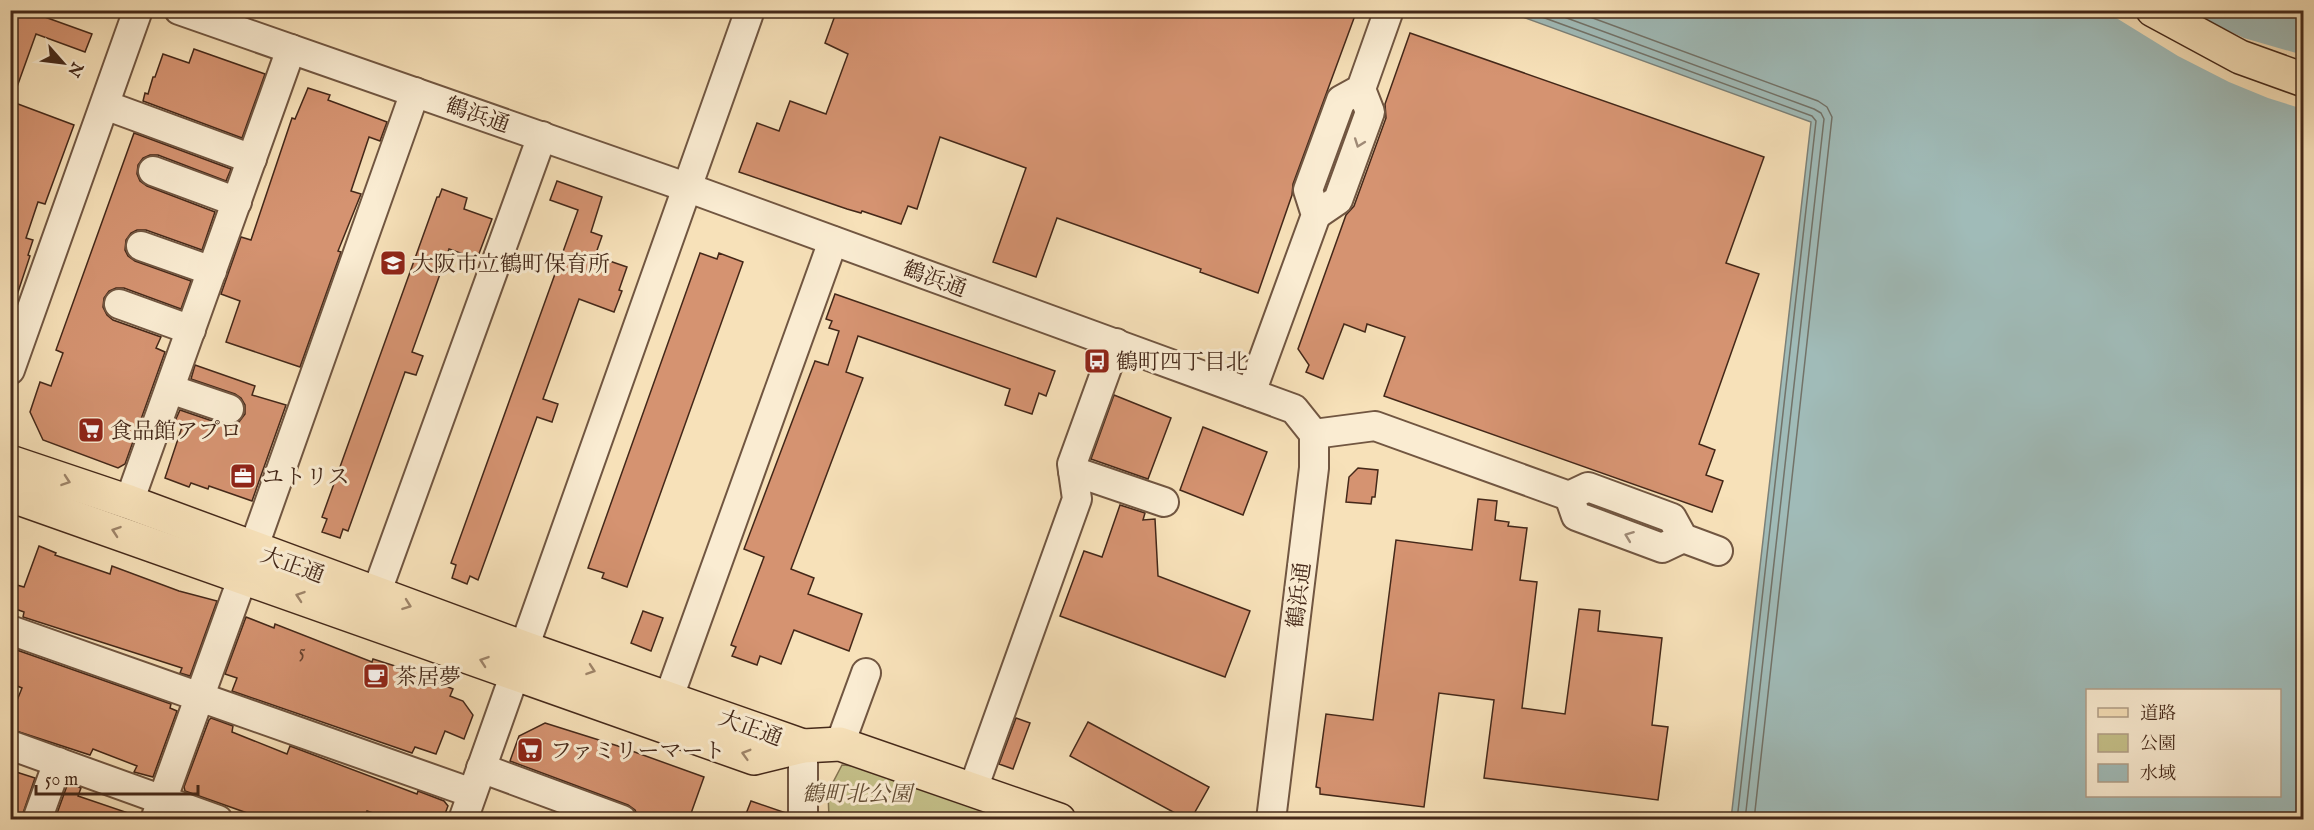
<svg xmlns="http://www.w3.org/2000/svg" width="2314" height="830" font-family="'IM FELL English','Noto Serif JP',serif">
  <rect width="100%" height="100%" fill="#f7e1b9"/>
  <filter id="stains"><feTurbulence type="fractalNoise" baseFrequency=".00333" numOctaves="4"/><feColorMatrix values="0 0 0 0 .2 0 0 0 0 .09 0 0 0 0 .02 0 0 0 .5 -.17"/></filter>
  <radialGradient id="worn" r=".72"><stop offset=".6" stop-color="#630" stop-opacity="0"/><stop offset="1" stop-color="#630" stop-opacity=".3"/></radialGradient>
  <polygon fill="#c5c18a" stroke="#847452" stroke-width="1.5" points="842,765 855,766 1005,819 829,819 828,792"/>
  <path fill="#a0bbb8" stroke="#7b8078" stroke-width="1.5" fill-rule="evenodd" d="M1506,11H2303V819H1731L1811,122ZM2088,690H2280V796H2088Z"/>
  <polygon fill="#f7e1b9" points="2105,11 2186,11 2244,38 2303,55 2303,109 2268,98 2229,82 2178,56"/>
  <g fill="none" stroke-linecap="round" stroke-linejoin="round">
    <g stroke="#727268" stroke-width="1.5">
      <polyline points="1523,10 1812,116 1816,121 1737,820"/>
      <polyline points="1545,10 1814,109 1821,113 1824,119 1745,820"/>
      <polyline points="1571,10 1818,101 1827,107 1832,117 1754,820"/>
    </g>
  </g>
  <g fill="#d59371" stroke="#442819" stroke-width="1.5">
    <polygon points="10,10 44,10 42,16 92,34 85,52 36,34 13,98 10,98"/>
    <polygon points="837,10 1357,10 1293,184 1292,195 1258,293 1200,272 1201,269 1057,218 1036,277 993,262 1026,168 940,137 917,209 908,206 901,224 862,211 861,213 847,209 739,172 757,123 779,131 790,101 826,114 848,54 825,43"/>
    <polygon points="1410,33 1764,157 1726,263 1759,274 1699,444 1715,450 1706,475 1723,481 1712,512 1384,396 1405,337 1367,324 1365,332 1344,324 1323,379 1306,372 1309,365 1298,349 1346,215 1354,206 1386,118 1385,104"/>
    <polygon points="194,49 265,74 242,138 143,101 145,93 148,94 153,77 155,77 163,54 189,63"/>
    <polygon points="308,88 330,95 328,100 387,122 380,141 369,137 351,191 361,194 338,251 341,252 300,367 226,342 240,301 221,294 241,237 251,240 292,118 295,119"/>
    <polygon points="10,101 74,125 45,204 38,202 26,238 33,240 28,255 30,256 14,304 10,303"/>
    <polygon points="134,133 231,169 226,181 158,155 150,155 143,158 138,165 137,174 140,181 147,186 215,212 202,250 146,230 137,230 131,233 126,240 125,250 128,256 135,261 191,281 181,309 124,288 116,288 109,291 104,298 103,307 107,315 113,320 161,337 156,348 165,352 125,464 118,468 43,440 30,412 40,382 51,386 63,353 56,350"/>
    <polygon points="557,181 602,197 591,232 602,236 595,256 627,267 619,290 622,291 614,312 579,299 543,399 558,404 552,422 537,417 478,580 470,576 467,584 452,578 456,565 451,563 578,210 550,200"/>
    <polygon points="442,189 467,198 464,209 492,219 477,259 449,249 412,352 423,356 416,375 405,372 348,531 343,529 340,538 322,532 327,519 322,517 437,197 439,197"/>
    <polygon points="700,253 717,259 719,253 743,262 627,587 602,578 604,573 588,568"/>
    <polygon points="835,294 1055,371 1046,396 1039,393 1032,414 1005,405 1010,389 858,336 846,372 863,378 791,569 814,578 808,594 862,614 849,651 794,630 781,664 760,656 757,665 732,656 736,647 731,645 764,557 744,549 815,361 828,365 839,331 829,328 832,321 826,319"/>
    <polygon points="195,365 255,386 252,395 286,405 252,501 209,486 208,489 191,483 189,487 165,478 183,424 175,421 180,410 224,425 232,425 239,422 245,414 245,405 241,398 235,394 191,379"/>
    <polygon points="1114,395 1171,418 1148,479 1091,459"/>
    <polygon points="1203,427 1267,452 1243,515 1180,490"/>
    <polygon points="1358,468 1378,470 1375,497 1372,497 1371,504 1346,502 1349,477"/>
    <polygon points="1478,499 1497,501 1495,520 1509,522 1508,526 1527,528 1520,580 1537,582 1522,708 1565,714 1579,609 1600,611 1598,631 1662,638 1652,725 1668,727 1658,800 1484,778 1494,700 1439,693 1424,807 1320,794 1320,788 1316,787 1326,714 1373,720 1396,540 1472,550"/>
    <polygon points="1120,505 1145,513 1143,520 1155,519 1158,576 1250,611 1225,677 1060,616 1084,551 1102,557"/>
    <polygon points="39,546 56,553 55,555 110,574 112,566 179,591 217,601 190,676 180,673 182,668 23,617 24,612 10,607 10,583 24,587"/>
    <polygon points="643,611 663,618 651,651 631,643"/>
    <polygon points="246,617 274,628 275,624 372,662 373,659 395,666 453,689 450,696 463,701 473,715 464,739 445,731 436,754 415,747 412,753 232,691 237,678 225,674"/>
    <polygon points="11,648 171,704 170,708 177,711 153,777 134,772 137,766 93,749 90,755 10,729 10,718 22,688 10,683"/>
    <polygon points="211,718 233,726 232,732 287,754 290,746 417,794 418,791 444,801 448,806 443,819 390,819 367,811 364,819 264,819 185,791 184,787 209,720"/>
    <polygon points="1016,718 1030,723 1013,769 999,764"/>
    <polygon points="1088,722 1209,787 1191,819 1186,819 1070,756"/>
    <polygon points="545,723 618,746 704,777 689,819 645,819 638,817 635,810 628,805 510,761 519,736"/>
    <polygon points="10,770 35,778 21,819 10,819"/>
    <polygon points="68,783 81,788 78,796 137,816 137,819 55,819"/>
    <polygon points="751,801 786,813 786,819 744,819"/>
  </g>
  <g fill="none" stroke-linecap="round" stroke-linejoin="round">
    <defs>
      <g id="minor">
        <polyline points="179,10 686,187 1294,409 1314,434 1314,468 1271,820"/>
        <polyline points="105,105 252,159"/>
        <polyline points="153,171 237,202"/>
        <polyline points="1316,215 1338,200 1370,112 1361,89"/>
        <polyline points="141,246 212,271"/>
        <polyline points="119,304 191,330"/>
        <polyline points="10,370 138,10"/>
        <polyline points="170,389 229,409"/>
        <polyline points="1251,393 1316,215 1308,190 1341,100 1361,89 1389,10"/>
        <polyline points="1314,434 1375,426 1569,496 1588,487 1672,518 1683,538 1718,551"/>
        <polyline points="1073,471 1164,502"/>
        <polyline points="1569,496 1576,516 1662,548 1683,538"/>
        <polyline points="129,502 291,49"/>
        <polyline points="376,594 542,136"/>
        <polyline points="10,630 472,793"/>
        <polyline points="669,697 833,241"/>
        <polyline points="840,744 866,673"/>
        <polyline points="10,745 218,820"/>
        <polyline points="481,768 622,820"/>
        <polyline points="973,789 1077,499 1072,464 1116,343"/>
        <polyline points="37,820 58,762"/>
        <polyline points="155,820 253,549 415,92"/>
        <polyline points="463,820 750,10"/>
        <polyline points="803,820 803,746"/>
      </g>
      <g id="major">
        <polyline points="2153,10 2240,57 2304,80"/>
        <polyline points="10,462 129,502 524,648 803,746"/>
        <polyline points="10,495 754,758 803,746 840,744 1059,820"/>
      </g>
    </defs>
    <use href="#minor" stroke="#715641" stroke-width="32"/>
    <use href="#major" stroke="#442819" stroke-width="36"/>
    <use href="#minor" stroke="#faecd2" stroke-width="28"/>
    <use href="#major" stroke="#f7e1b9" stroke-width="33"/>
  </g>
  <defs><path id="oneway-chevron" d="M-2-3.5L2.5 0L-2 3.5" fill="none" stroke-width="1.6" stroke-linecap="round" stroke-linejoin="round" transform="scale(1.5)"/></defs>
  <g stroke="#9f8a76">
    <use href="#oneway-chevron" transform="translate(1359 143) rotate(110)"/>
    <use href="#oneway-chevron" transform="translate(1629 536) rotate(-159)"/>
  </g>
  <g stroke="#9e8469">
    <use href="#oneway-chevron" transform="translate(66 481) rotate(19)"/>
    <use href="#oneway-chevron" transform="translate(116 531) rotate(-161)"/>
    <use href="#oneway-chevron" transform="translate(300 596) rotate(-161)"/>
    <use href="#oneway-chevron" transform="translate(407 605) rotate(20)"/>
    <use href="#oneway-chevron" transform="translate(484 661) rotate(-161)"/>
    <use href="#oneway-chevron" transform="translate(591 670) rotate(19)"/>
    <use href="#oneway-chevron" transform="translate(746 754) rotate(-164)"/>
  </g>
  <defs>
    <symbol id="school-square" viewBox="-11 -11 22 22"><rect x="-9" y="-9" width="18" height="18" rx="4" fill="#8f2418" stroke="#faecd2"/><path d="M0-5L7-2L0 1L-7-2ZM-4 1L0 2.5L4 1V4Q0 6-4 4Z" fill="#fff"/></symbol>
    <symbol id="bus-square" viewBox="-11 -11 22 22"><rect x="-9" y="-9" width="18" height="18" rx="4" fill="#8f2418" stroke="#faecd2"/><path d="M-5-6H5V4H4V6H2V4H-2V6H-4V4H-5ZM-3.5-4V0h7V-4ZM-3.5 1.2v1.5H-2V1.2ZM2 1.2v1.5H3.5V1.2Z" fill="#fff"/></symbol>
    <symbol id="supermarket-square" viewBox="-11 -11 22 22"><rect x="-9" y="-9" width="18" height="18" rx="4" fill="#8f2418" stroke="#faecd2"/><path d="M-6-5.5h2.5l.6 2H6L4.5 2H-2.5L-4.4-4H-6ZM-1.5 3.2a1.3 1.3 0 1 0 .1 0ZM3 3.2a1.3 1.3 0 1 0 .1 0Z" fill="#fff"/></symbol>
    <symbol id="office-square" viewBox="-11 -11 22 22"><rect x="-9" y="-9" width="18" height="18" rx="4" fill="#8f2418" stroke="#faecd2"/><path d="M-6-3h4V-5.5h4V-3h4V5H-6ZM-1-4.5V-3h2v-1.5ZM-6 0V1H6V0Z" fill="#fff"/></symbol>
    <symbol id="cafe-square" viewBox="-11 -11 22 22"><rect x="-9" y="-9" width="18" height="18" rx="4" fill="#8f2418" stroke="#faecd2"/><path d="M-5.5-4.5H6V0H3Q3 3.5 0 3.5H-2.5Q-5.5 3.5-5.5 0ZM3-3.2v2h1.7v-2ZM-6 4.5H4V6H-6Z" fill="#fff"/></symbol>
  </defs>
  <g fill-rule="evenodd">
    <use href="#school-square" x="378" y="248" width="30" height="30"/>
    <use href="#bus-square" x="1082" y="346" width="30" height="30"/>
    <use href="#supermarket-square" x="76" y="415" width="30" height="30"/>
    <use href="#office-square" x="228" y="461" width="30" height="30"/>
    <use href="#cafe-square" x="361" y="661" width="30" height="30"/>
    <use href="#supermarket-square" x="515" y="735" width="30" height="30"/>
  </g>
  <g text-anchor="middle" stroke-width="6" stroke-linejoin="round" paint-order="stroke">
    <g font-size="20" fill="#68432f">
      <text x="302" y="657">5</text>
    </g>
    <g font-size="22" fill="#442819" stroke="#faecd2">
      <text transform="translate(478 114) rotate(19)" y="8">鶴浜通</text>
      <text transform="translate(935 278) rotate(20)" y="8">鶴浜通</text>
      <text transform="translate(293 564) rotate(20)" y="8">大正通</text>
      <text transform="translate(1298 595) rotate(-83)" y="8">鶴浜通</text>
      <text transform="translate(751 727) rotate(20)" y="8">大正通</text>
    </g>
    <g font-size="22" fill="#442819" stroke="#faecd2" text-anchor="start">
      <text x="412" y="271">大阪市立鶴町保育所</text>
      <text x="1116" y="369">鶴町四丁目北</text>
      <text x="110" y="438">食品館アプロ</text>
      <text x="262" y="484">ユトリス</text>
      <text x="395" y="684">茶居夢</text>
      <text x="550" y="758">ファミリーマート</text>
    </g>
    <g font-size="22" font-style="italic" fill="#644e35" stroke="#faecd2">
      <text x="857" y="801">鶴町北公園</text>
    </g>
  </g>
  <rect width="2314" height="830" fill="none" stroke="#f7e1b9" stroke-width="36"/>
  <rect x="12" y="12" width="2290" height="806" fill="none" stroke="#442819" stroke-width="3"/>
  <rect x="18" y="18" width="2278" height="794" fill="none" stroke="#442819" stroke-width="1.5"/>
  <rect x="2086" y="689" width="195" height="108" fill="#faecd2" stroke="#b19e88" stroke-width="1.5"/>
  <rect x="2098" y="708" width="30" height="9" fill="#f7e1b9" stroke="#b19e88" stroke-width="1.5"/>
  <text x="2140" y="719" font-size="18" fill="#442819">道路</text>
  <rect x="2098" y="734" width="30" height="18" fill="#c5c18a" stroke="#b19e88" stroke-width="1.5"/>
  <text x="2140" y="749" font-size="18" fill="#442819">公園</text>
  <rect x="2098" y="764" width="30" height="18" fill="#a0bbb8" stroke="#b19e88" stroke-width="1.5"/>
  <text x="2140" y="779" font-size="18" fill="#442819">水域</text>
  <g transform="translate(63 63) rotate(118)" stroke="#faecd2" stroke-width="4.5" paint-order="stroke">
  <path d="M0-4.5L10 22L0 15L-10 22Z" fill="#442819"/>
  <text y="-9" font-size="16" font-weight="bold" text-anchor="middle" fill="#442819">N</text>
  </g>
  <path d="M36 785v9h162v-9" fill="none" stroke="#442819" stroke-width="3"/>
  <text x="45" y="785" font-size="18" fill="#442819" stroke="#faecd2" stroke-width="4.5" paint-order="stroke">50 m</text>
  <rect width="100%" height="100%" filter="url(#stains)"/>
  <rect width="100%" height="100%" fill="url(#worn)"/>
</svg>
